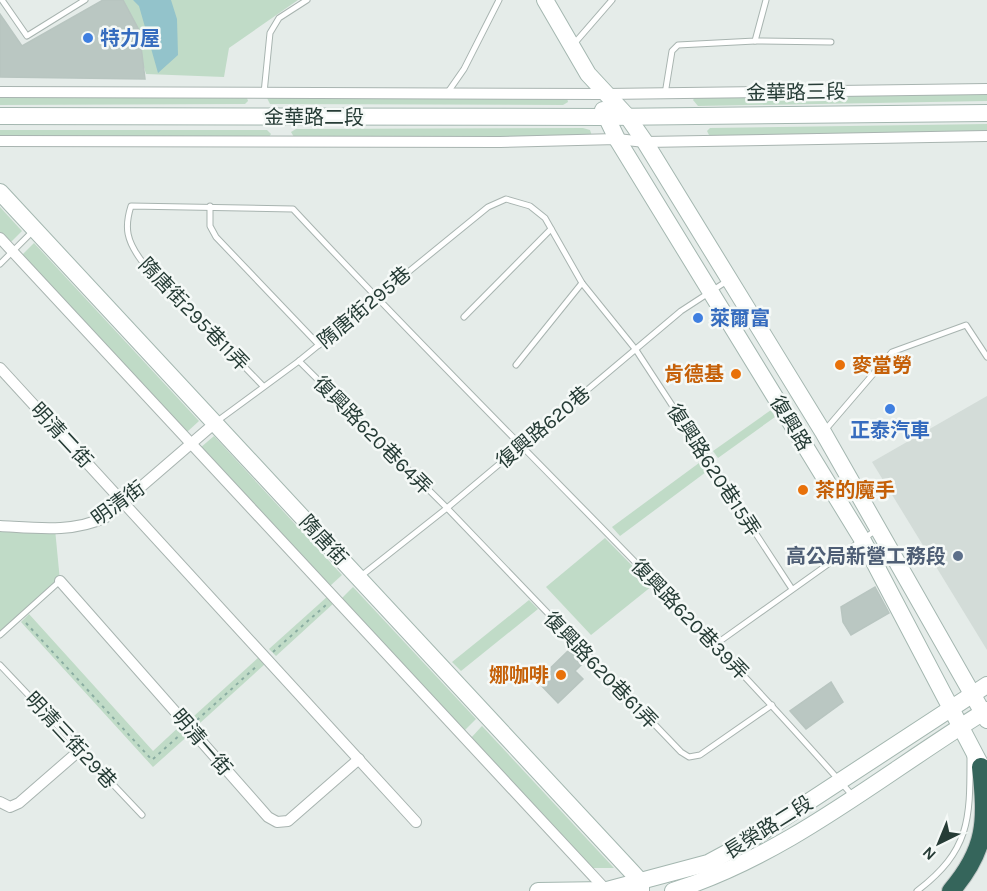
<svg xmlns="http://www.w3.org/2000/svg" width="987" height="891" font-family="Karla,'Noto Sans TC',sans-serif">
  <rect width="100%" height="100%" fill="#e5ece9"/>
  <polygon fill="#d3dcd8" points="987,396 987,650 872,462"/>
  <g fill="#c0dbc7">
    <polygon points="120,0 298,0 229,48 224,77 146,74 126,6"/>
    <polygon points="987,94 987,101 698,106 693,100 696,96"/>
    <polygon points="0,95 247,98 248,101 245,104 0,105"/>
    <polygon points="267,98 567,98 568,102 563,105 270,104"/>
    <polygon points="987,124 987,133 710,137 707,131 710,128"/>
    <polygon points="583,128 590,130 592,136 294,137 291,132 296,129"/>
    <polygon points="0,130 267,130 271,134 269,137 0,138"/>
    <polygon points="0,207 22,231 10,243 0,232"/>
    <polygon points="34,243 199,421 187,432 21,256"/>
    <polygon points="771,410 775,417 718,458 713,451"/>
    <polygon points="214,436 342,575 330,586 200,448"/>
    <polygon points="699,463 706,472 620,536 612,527"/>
    <polygon points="0,526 55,529 60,581 0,635"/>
    <polygon points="605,538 652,586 591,635 546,587"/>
    <polygon points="353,587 476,719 464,731 341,599"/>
    <polygon points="328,596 335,602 276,656 269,649"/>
    <polygon points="529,600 538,609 461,671 452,662"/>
    <polygon points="29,614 153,751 182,724 191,733 153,767 21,622"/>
    <polygon points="259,657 265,664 200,723 194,716"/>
    <polygon points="482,726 614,868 590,868 470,739"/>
  </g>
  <polygon fill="#93c3cb" points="133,0 171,0 177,19 178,55 158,73 139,6"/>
  <g fill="#bac7c2" stroke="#b8c5c0" stroke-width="1.5">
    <polygon points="103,0 123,0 139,30 145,79 0,77 0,14 22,46"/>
    <polygon points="875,587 889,613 851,635 843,622 841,607"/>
    <polygon points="570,649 584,662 575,671 583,679 558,703 537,681"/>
    <polygon points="831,682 843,702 806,729 790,711"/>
  </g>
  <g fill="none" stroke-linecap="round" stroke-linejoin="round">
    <defs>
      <g id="lane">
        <polyline points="2,0 27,36 85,0"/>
        <polyline points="755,41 831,42"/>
        <polyline points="573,45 612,0"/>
        <polyline points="448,92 464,69 499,0"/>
        <polyline points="264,93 270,33 279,18 307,0"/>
        <polyline points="665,94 672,51 678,45 755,41 766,0"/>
        <polyline points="210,206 210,226 216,237 319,345"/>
        <polyline points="0,264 33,231"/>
        <polyline points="464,317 551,229"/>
        <polyline points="299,361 447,508 681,752 689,757 700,755 772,705"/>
        <polyline points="516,365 582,283"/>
        <path d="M263,386L141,260C127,241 124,228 131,206L293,209C477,407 674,592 852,795"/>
        <polyline points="216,422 299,361 488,207 506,199 530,206 545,218 582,283 636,350 792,589"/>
        <polyline points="826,429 892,352 966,325 987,357"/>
        <polyline points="361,576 447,508 681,311 727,281"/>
        <polyline points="0,635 60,581"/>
        <polyline points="716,644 876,530"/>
        <polyline points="0,665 142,815"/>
        <path d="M917,891C971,850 970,818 970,756"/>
      </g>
      <g id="street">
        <polyline points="0,92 605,94 987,89"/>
        <polyline points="0,141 500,142 617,139 645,142 987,136"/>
        <polyline points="0,238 607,891"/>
        <polyline points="0,368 416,822"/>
        <path d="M0,526C36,528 73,533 106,517L215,423"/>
        <polyline points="60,581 268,817 277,822 288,821 359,759"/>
        <polyline points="0,802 10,807 19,803 80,750"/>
      </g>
      <g id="secondary">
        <polyline points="545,0 588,74 627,116 645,142 823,432 987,720"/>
        <polyline points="603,110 617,139 862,539 987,777"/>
        <polyline points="0,116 607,117 987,113"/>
        <polyline points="0,192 631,871 641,882 641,891"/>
        <polyline points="538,891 607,890 708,863 747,842 987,685"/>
        <path d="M673,891C790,854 884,773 987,710"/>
      </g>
      <path id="highway" d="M951,891C987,849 987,821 981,767"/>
    </defs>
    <use href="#lane" stroke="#a8b4b0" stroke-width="7"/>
    <use href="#street" stroke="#a8b4b0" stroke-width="12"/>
    <use href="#secondary" stroke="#a4b7b0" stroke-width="18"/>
    <use href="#highway" stroke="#c2c8c7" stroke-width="20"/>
    <g stroke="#89aca1" stroke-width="2" stroke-dasharray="3 4.5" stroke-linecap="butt">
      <polyline points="26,623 152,760 181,734"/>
      <polyline points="273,652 327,604"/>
      <polyline points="197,720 257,666"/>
    </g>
    <use href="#lane" stroke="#fff" stroke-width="5"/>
    <use href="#street" stroke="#fff" stroke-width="10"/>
    <use href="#secondary" stroke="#fff" stroke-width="16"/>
    <use href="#highway" stroke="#35655b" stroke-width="18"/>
  </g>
  <g fill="#3f7fe0" stroke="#f5f9f7" stroke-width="2">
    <circle cx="88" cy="38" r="6"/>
    <circle cx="698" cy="318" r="6"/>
    <circle cx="890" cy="409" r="6"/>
  </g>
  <g fill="#e8710a" stroke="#f5f9f7" stroke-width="2">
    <circle cx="840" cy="365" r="6"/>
    <circle cx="736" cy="374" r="6"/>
    <circle cx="803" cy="490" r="6"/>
    <circle cx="561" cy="675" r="6"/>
  </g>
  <circle fill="#5c6f8a" stroke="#f5f9f7" stroke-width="2" cx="958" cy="556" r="6"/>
  <g text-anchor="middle" stroke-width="5" stroke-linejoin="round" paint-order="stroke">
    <g font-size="20" font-weight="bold" fill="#366cbe" stroke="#f5f9f7" text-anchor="start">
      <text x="100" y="45">特力屋</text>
      <text x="710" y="325">萊爾富</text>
      <text x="890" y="437" text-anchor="middle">正泰汽車</text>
    </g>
    <g font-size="20" fill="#263c36" stroke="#f5f9f7">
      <text transform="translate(796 92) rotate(-1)" y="7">金華路三段</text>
      <text x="314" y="124">金華路二段</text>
      <text transform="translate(364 307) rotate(-40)" y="7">隋唐街295巷</text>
      <text transform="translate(194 314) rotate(46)" y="7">隋唐街295巷11弄</text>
      <text transform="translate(791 423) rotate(59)" y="7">復興路</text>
      <text transform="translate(543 427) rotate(-40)" y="7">復興路620巷</text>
      <text transform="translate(62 435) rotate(47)" y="7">明清二街</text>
      <text transform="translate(373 435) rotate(45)" y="7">復興路620巷64弄</text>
      <text transform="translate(714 470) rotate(57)" y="7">復興路620巷15弄</text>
      <text transform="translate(118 503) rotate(-36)" y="7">明清街</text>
      <text transform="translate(324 540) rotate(47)" y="7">隋唐街</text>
      <text transform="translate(690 619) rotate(46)" y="7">復興路620巷39弄</text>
      <text transform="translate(601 670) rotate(46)" y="7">復興路620巷61弄</text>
      <text transform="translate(71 740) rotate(47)" y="7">明清三街29巷</text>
      <text transform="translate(202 742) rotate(49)" y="7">明清一街</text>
      <text transform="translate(768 827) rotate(-32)" y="7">長榮路二段</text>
    </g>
    <g font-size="20" font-weight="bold" fill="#c56008" stroke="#f5f9f7" text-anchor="start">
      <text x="852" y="372">麥當勞</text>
      <text x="724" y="381" text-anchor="end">肯德基</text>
      <text x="815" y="497">茶的魔手</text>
      <text x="549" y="682" text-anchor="end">娜咖啡</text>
    </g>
    <g font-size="20" font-weight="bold" fill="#4e5e75" stroke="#f5f9f7" text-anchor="end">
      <text x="946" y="563">高公局新營工務段</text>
    </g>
  </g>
  <g transform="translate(939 843) rotate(223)" stroke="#f5f9f7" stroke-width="4.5" paint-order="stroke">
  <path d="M0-4.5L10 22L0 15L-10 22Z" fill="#263c36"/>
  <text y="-9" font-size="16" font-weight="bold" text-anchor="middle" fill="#263c36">N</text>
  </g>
</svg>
